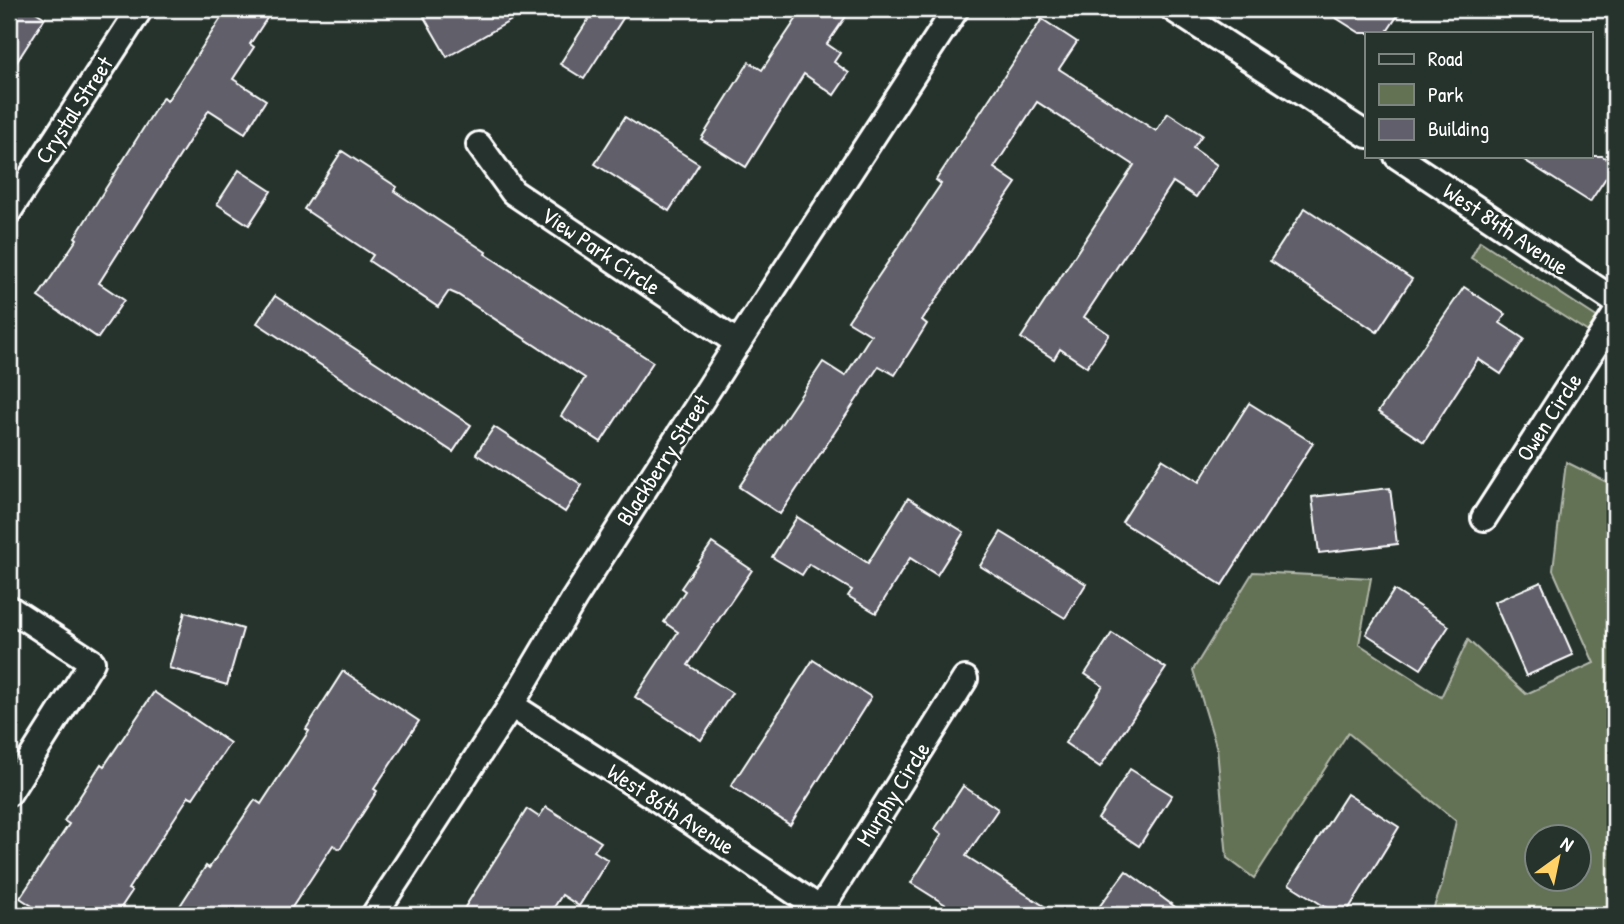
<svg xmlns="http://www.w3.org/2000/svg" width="1624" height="924" font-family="'Patrick Hand',sans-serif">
  <rect width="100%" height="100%" fill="#26332d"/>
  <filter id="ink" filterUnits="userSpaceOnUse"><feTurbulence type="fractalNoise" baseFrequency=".0143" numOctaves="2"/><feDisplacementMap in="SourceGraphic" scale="14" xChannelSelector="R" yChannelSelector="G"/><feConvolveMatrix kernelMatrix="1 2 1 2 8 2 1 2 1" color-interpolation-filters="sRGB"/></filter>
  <g filter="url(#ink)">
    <g fill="#647254" stroke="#b2b8aa" stroke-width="2" fill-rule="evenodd">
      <polygon points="1480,241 1615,329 1615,349 1471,258"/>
      <path d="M1566,462L1615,486V915H1431L1442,885L1456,821L1348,733L1254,878L1227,858L1217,749L1193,670L1253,572L1371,578L1359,644L1441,697L1468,640L1526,694L1594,663L1553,570ZM1536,836H1578V878H1536Z"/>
    </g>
    <g fill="#605f6b" stroke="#fff" stroke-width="2">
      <polygon points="9,9 31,9 45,18 9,74"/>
      <polygon points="227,9 273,9 250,44 254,47 233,79 266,100 245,133 209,110 99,283 124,300 98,338 38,297 77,239 75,237 163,97 167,101"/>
      <polygon points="438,9 531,9 447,57 424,17"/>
      <polygon points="595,9 629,9 584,79 560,64"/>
      <polygon points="803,9 851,9 827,44 840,53 834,62 849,73 834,95 804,74 746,167 701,139 749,62 762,70"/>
      <polygon points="1322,9 1402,9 1386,33 1360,33"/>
      <polygon points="1042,19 1077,42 1059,69 1156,131 1168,113 1202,135 1193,148 1217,165 1196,197 1173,182 1084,317 1109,334 1087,367 1060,349 1054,359 1021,338 1134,165 1037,102 994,168 1016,183 922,320 927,324 895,375 879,366 780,514 739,487 823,362 845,376 871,335 848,321 941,184 936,180"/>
      <polygon points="625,117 699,164 669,211 595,164"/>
      <polygon points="342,151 397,187 394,191 486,252 485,254 653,362 601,442 561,416 585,378 458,295 449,291 438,307 369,261 373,255 304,209"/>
      <polygon points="1518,156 1602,156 1615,164 1590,202"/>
      <polygon points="239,170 271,191 249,225 217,204"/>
      <polygon points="1305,208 1412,279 1377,332 1270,261"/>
      <polygon points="1464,287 1505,314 1500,323 1524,339 1501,374 1478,359 1424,442 1378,412"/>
      <polygon points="275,296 471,425 453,452 257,323"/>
      <polygon points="1249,403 1313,443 1222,585 1122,522 1162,459 1199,482"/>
      <polygon points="494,427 582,485 565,512 476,454"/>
      <polygon points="1390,488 1397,544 1319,553 1312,497"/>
      <polygon points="908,498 964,532 937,575 910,558 876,613 848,596 852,590 809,564 802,575 772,557 797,517 868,563"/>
      <polygon points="1001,532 1086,584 1065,618 980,566"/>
      <polygon points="712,543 752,570 688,665 732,693 701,740 635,697 678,632 664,622 685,591 681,588"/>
      <polygon points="1541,582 1573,655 1526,676 1494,602"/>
      <polygon points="1394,590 1449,626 1421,669 1366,634"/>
      <polygon points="185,612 243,629 227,685 169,668"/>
      <polygon points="1112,633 1166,668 1100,767 1065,743 1103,686 1085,674"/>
      <polygon points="813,660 871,697 790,825 731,786"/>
      <polygon points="343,671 419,721 374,789 377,791 340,849 333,845 287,915 174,915 206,866 209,868 255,800 261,804 309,731 306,729"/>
      <polygon points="154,692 230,743 193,798 189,796 128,889 132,891 116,915 46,915 20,898 69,824 64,821 101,764 104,766"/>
      <polygon points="1130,769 1172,795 1139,846 1098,819"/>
      <polygon points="963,786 998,809 966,856 1058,915 962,915 911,883 942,834 935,829"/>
      <polygon points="1347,794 1399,827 1345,915 1338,915 1289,884"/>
      <polygon points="546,807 601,842 594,851 608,860 579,906 562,895 549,915 460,915 527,809 539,817"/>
      <polygon points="1126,871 1186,915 1093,915"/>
    </g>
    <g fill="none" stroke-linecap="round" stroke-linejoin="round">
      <defs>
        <g id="street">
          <polyline points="1173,9 1367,135"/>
          <polyline points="479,145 513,192 738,343"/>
          <polyline points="1397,156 1615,301"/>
          <polyline points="9,211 140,9"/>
          <polyline points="1484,518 1615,315"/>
          <polyline points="9,608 92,662 9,793"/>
          <polyline points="511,705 656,798 829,915"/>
          <polyline points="820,910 965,679"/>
          <polyline points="374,915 511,705 574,599 738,343 956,9"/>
        </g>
      </defs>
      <use href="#street" stroke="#fff" stroke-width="30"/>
      <use href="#street" stroke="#26332d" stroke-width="24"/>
    </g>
  </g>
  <g text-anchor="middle" stroke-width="5" stroke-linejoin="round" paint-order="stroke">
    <g font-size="23" fill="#fff" stroke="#26332d">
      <text transform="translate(74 110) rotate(-57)" y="8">Crystal Street</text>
      <text transform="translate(1506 229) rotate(34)" y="8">West 84th Avenue</text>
      <text transform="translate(601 251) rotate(34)" y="8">View Park Circle</text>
      <text transform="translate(1549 417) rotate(-57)" y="8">Owen Circle</text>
      <text transform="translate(663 460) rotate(-57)" y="8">Blackberry Street</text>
      <text transform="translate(893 794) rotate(-58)" y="8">Murphy Circle</text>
      <text transform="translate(671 809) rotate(33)" y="8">West 86th Avenue</text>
    </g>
  </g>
  <rect width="1624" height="924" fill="none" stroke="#26332d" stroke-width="35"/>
  <rect x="18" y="18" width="1589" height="889" fill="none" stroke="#fff" stroke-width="2.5" filter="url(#ink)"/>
  <rect x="1365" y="32" width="228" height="126" fill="#26332d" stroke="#7d8581" stroke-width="2"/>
  <rect x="1379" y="54" width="35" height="10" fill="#26332d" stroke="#7d8581" stroke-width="2"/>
  <text x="1428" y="66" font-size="21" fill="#ffffff">Road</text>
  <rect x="1379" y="84" width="35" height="21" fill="#647254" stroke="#7d8581" stroke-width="2"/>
  <text x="1428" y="102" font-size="21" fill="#ffffff">Park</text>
  <rect x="1379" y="119" width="35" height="21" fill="#605f6b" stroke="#7d8581" stroke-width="2"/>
  <text x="1428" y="136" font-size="21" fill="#ffffff">Building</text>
  <g transform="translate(1558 858) rotate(33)"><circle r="33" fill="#26332d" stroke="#7d8581" stroke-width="2"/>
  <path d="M0-5L12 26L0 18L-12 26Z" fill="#ffd166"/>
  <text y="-10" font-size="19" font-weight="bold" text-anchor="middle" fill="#ffffff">N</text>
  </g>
</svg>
